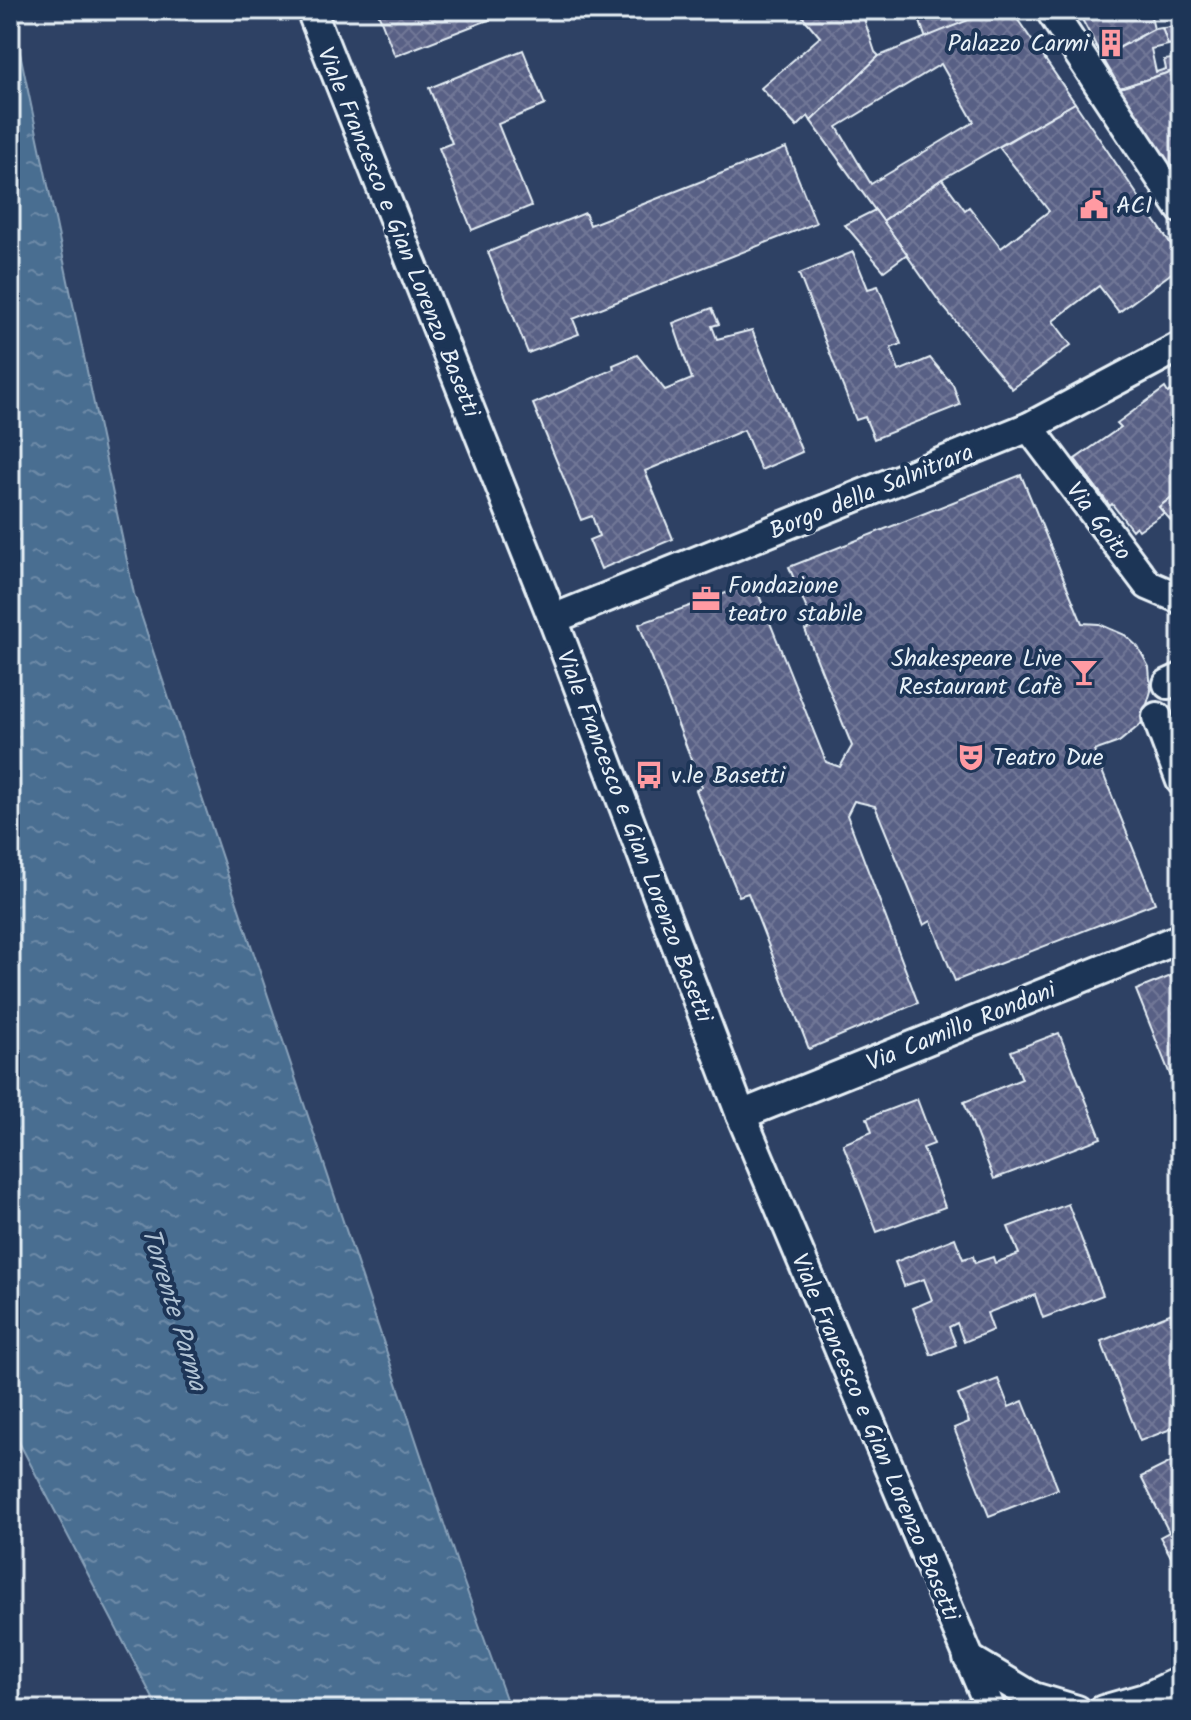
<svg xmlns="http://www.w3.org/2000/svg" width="1191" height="1720" font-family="Kalam,sans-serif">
  <defs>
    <pattern id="water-ripples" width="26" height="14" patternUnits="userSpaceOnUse" patternTransform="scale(2)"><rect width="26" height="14" fill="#4a6e91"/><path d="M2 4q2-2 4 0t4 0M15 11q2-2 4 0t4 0" fill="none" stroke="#6d8aa7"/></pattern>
    <pattern id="building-cross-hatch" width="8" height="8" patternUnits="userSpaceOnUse" patternTransform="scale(2)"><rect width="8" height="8" fill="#596085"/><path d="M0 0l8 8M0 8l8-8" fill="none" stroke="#717797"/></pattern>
  </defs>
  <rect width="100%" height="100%" fill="#2e4164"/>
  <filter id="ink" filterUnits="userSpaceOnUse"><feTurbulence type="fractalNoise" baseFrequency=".0125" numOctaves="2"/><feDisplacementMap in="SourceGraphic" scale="16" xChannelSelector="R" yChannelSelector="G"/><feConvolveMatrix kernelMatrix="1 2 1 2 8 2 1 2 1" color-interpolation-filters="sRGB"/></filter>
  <g filter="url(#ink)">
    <polygon fill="url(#water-ripples)" stroke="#89a2ba" stroke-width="2" points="11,10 134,594 459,1569 510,1710 159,1710 10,1425"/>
    <g fill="url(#building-cross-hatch)" stroke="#e8f1f8" stroke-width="2" fill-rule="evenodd">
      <polygon points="377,10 514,10 395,56"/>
      <polygon points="797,10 891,10 864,19 875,52 879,56 811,121 808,116 797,127 761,88 820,37"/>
      <polygon points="916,10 993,10 926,39"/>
      <path d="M993,10H1011L1075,103L942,179L883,221L811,121L879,56ZM941,64L974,122L871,184L837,127Z"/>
      <polygon points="1077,10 1163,10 1150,13 1154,29 1102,57"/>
      <polygon points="1181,26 1181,42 1168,45 1162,28"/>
      <polygon points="1162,28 1168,45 1151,49 1156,72 1166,69 1164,60 1172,59 1176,70 1120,88 1102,57 1154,29"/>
      <polygon points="523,50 545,105 498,124 531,206 472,230 439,148 452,143 429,88"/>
      <polygon points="1181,56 1181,185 1180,186 1120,88 1176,70 1172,59"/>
      <polygon points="1075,103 1181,259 1181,266 1119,312 1099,286 1053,321 1071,345 1012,389 941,304 883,221 942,179 965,210 969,207 1001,248 1049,211 999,147"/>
      <polygon points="786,148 816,223 573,319 579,334 528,353 488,252 585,213 590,225"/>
      <polygon points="875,210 907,254 884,271 845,225"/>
      <polygon points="853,252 868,289 878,286 901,344 891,348 899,371 930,358 953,385 960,405 874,439 865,417 856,420 799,274"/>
      <polygon points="712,308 719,324 712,326 717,339 752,330 802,452 761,470 744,430 645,471 673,539 601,569 589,540 599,536 592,516 581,520 533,404 614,369 613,365 637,355 665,390 692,379 673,323"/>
      <polygon points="1181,384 1181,466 1175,470 1181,478 1181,490 1159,507 1164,513 1139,530 1136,526 1132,530 1112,504 1110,506 1075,459 1121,427 1117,423 1165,388 1168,393"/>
      <polygon points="1021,475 1082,623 1099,624 1125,635 1138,647 1149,667 1151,691 1141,724 1119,742 1094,751 1155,903 955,981 931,921 924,925 875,806 854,801 847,815 918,1003 809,1049 748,893 739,896 717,843 696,790 702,787 639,624 754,583 826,762 840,767 852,746 805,630 814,626 789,567"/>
      <polygon points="1181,490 1181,532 1159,507"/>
      <polygon points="1181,715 1181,738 1173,718"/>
      <polygon points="1181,972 1181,1102 1136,990"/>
      <polygon points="1059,1033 1101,1138 994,1179 964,1102 1022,1079 1011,1051"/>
      <polygon points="917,1099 934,1144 923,1148 945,1207 877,1232 843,1144 872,1132 867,1118"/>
      <polygon points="1068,1204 1103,1295 1043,1318 1035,1295 987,1313 993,1330 964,1342 957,1323 949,1327 956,1345 931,1355 913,1308 932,1300 924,1279 904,1286 895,1262 955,1238 963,1259 973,1256 975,1263 993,1257 995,1263 1019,1254 1008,1227"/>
      <polygon points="1172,1313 1181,1336 1181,1342 1175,1344 1181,1358 1181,1425 1140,1441 1101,1341"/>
      <polygon points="998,1379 1009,1407 1023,1401 1058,1489 989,1516 954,1428 969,1422 958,1395"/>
      <polygon points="1181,1457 1181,1572 1180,1573 1160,1537 1169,1532 1141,1477"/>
    </g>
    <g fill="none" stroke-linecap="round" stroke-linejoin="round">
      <defs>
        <g id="minor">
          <polyline points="311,10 553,619 741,1115 991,1710"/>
          <polyline points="1050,10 1181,209"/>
          <polyline points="1029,427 1148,585 1181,599"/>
          <polyline points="553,619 1029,427 1181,346"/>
          <polyline points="1168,684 1181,678"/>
          <polyline points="1157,717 1181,781"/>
          <polyline points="741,1115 1181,938"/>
          <polyline points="968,1658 1033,1697 1077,1710"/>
          <polyline points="1103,1710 1145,1698 1181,1681"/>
        </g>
        <polyline id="secondary" points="1163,1710 1181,1700"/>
      </defs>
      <use href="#minor" stroke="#e8f1f8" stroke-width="34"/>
      <use href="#secondary" stroke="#e8f1f8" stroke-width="46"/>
      <use href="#minor" stroke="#1d3557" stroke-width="28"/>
      <use href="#secondary" stroke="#1d3557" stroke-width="40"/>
    </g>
  </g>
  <defs>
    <symbol id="building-bare" viewBox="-9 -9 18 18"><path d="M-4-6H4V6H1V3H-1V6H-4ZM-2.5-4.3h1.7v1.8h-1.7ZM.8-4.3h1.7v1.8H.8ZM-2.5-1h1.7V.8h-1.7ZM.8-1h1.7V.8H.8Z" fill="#ff9aa2" stroke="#1d3557" stroke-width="2.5" paint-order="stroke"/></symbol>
    <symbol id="civic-bare" viewBox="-9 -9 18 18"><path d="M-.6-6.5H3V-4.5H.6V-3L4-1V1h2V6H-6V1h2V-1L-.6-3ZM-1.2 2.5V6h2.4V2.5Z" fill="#ff9aa2" stroke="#1d3557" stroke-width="2.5" paint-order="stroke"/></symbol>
    <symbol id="office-bare" viewBox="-9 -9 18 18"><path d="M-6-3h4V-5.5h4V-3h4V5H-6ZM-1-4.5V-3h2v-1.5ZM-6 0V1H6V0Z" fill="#ff9aa2" stroke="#1d3557" stroke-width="2.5" paint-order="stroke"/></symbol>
    <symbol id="bar-bare" viewBox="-9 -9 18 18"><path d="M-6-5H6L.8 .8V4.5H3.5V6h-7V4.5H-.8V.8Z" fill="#ff9aa2" stroke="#1d3557" stroke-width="2.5" paint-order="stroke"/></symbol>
    <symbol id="theatre-bare" viewBox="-9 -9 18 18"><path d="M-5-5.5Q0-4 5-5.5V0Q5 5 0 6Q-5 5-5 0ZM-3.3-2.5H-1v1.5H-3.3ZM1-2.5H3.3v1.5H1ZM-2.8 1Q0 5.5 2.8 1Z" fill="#ff9aa2" stroke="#1d3557" stroke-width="2.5" paint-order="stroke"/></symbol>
    <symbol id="bus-bare" viewBox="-9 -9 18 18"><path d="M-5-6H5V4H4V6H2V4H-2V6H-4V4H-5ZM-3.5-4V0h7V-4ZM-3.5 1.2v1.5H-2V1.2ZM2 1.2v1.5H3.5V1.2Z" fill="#ff9aa2" stroke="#1d3557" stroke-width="2.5" paint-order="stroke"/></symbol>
  </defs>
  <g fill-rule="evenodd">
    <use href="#building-bare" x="1091" y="23" width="40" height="40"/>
    <use href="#civic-bare" x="1074" y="185" width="40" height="40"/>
    <use href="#office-bare" x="686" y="579" width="40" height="40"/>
    <use href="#bar-bare" x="1064" y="652" width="40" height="40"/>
    <use href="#theatre-bare" x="951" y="737" width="40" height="40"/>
    <use href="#bus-bare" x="629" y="755" width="40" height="40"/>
  </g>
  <g text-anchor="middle" stroke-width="8" stroke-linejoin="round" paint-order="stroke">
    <g font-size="24" fill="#e8f1f8" stroke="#1d3557" text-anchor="start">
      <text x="1089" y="51" text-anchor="end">Palazzo Carmi</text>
      <text x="1116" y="213">ACI</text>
      <text x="728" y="593">Fondazione<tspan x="728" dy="28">teatro stabile</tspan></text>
      <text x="1062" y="666" text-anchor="end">Shakespeare Live<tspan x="1062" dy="28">Restaurant Cafè</tspan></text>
      <text x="993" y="765">Teatro Due</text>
      <text x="671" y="783">v.le Basetti</text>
    </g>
    <g font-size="24" fill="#e8f1f8" stroke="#1d3557">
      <text transform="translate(399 232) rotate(68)" y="8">Viale Francesco e Gian Lorenzo Basetti</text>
      <text transform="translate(871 491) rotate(-22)" y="8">Borgo della Salnitrara</text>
      <text transform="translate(1099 521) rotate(53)" y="8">Via Goito</text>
      <text transform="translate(635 836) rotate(69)" y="8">Viale Francesco e Gian Lorenzo Basetti</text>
      <text transform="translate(961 1026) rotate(-22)" y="8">Via Camillo Rondani</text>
      <text transform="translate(876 1437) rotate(67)" y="8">Viale Francesco e Gian Lorenzo Basetti</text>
    </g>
    <g font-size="26" font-style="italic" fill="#b1c3d4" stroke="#1d3557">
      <text transform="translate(175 1309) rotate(73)" y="9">Torrente Parma</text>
    </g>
  </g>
  <rect width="1191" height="1720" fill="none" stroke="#1d3557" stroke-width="40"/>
  <rect x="20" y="20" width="1151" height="1680" fill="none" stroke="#e8f1f8" stroke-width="3" filter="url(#ink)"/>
</svg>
